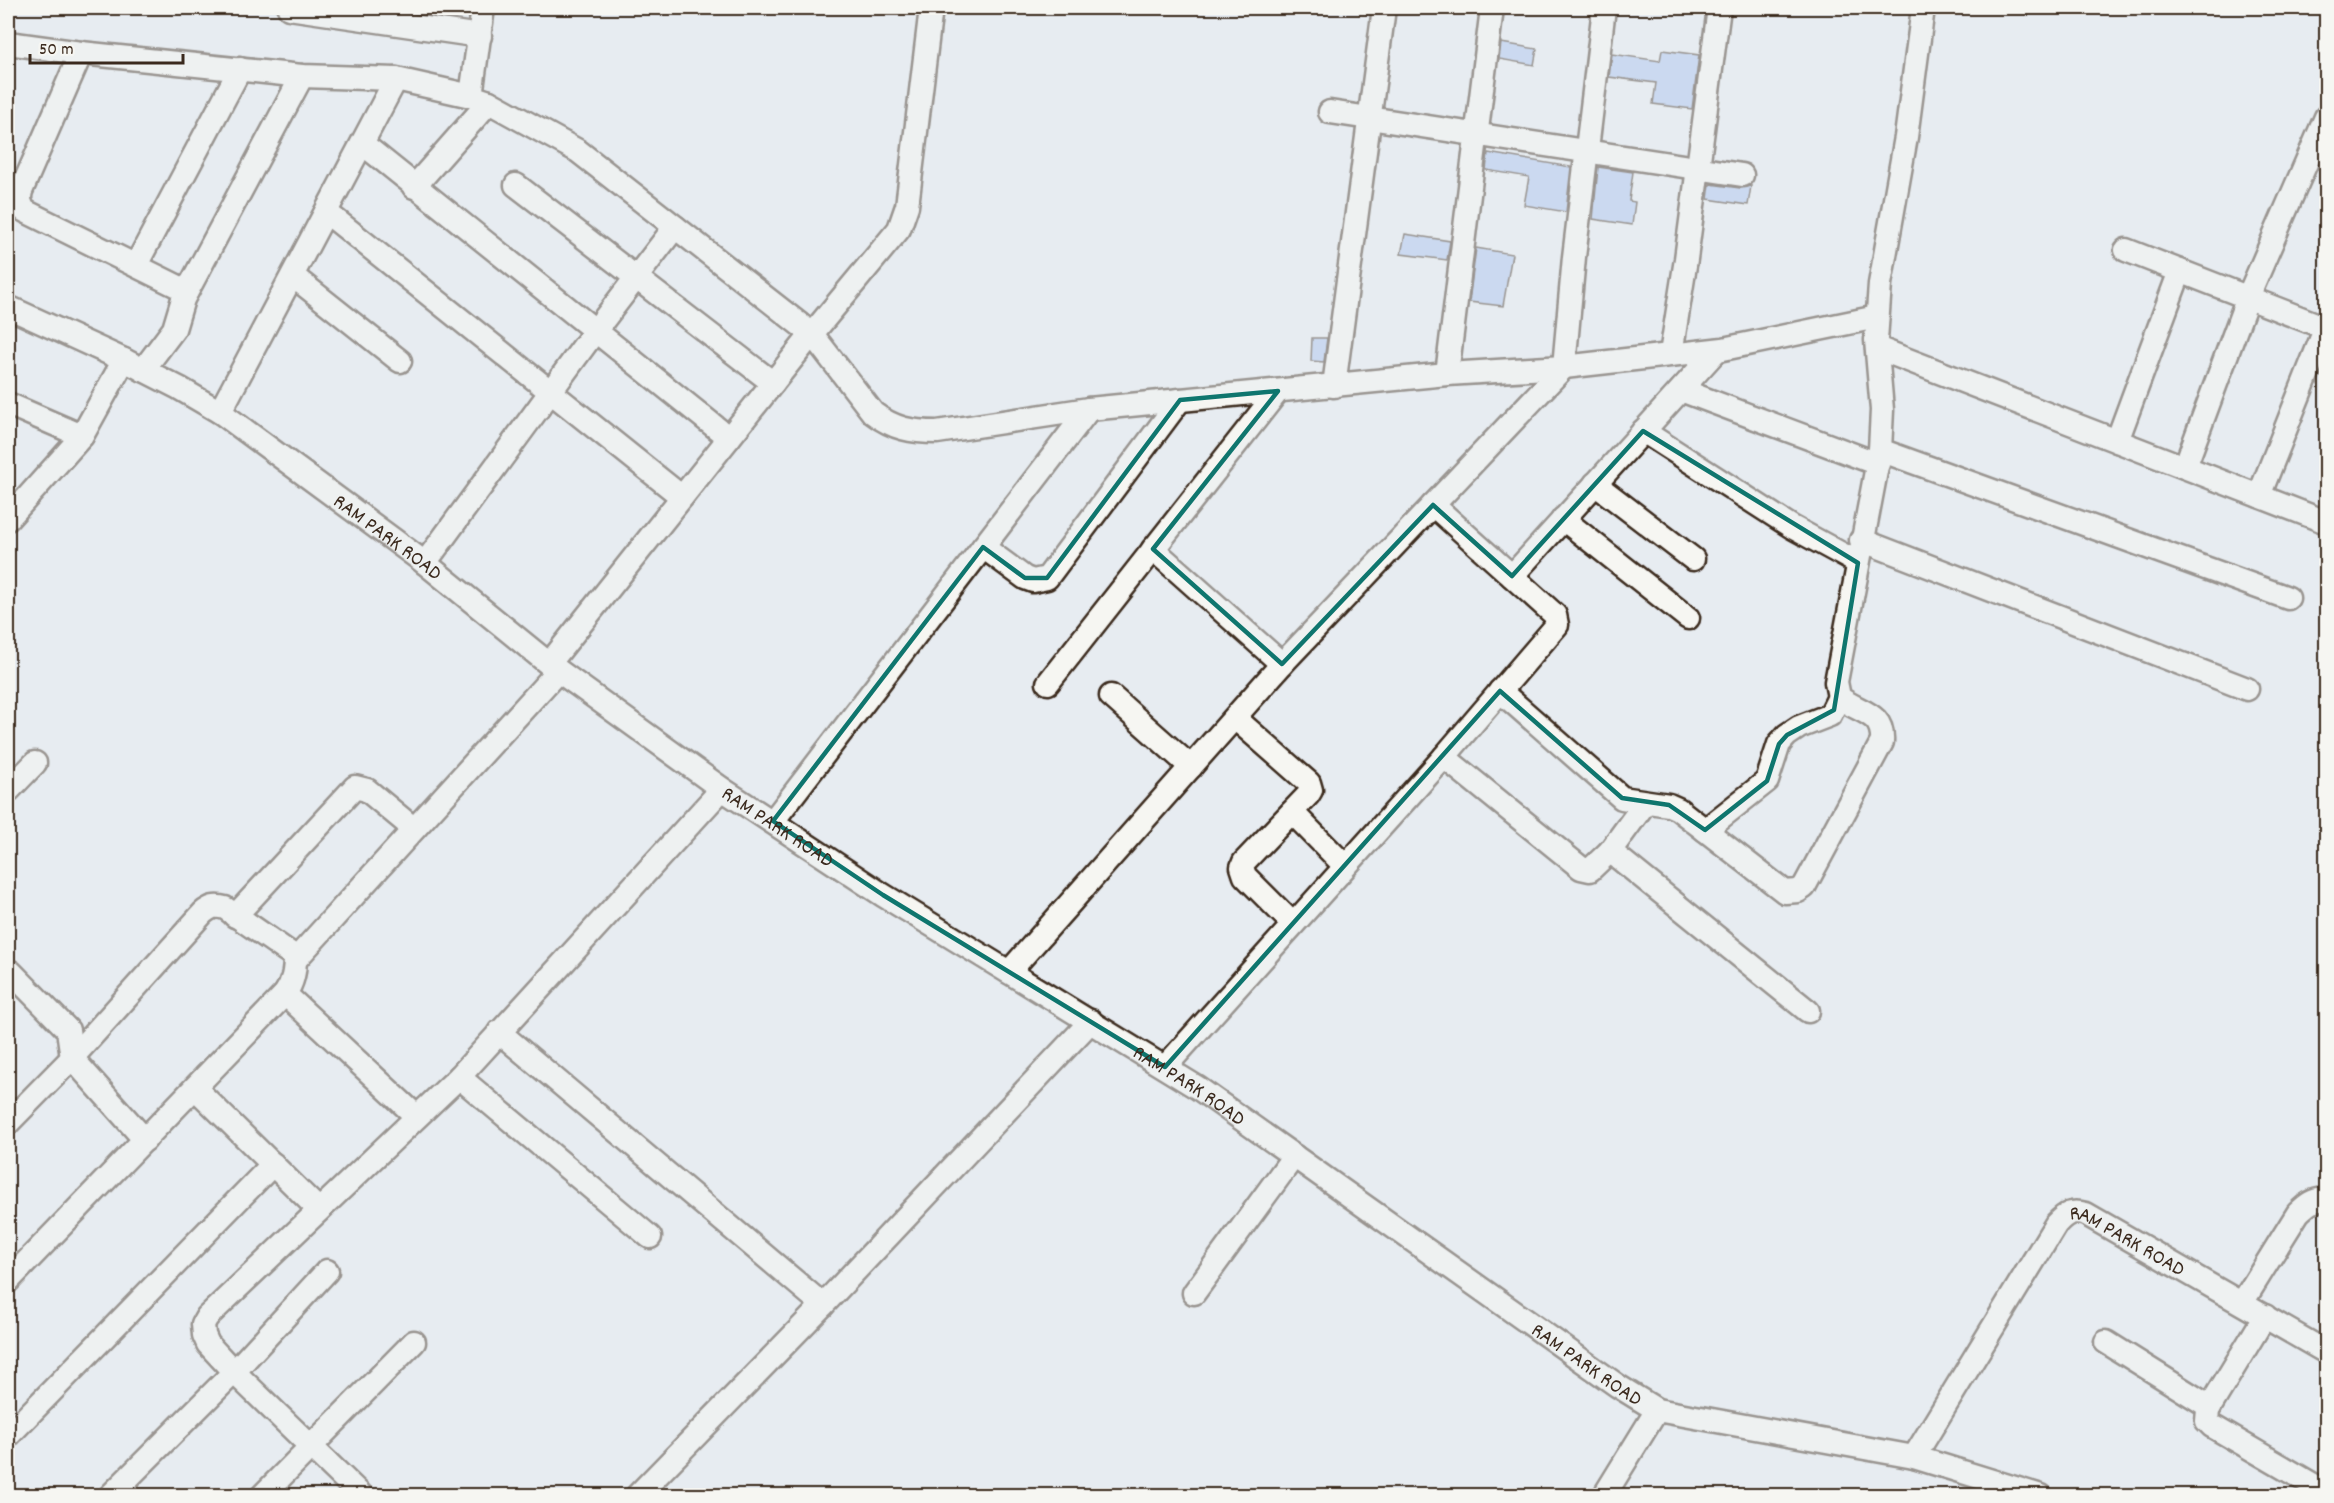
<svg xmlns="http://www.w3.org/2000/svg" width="2334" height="1503" font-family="Dekko,sans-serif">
  <rect width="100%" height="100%" fill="#e7ecf1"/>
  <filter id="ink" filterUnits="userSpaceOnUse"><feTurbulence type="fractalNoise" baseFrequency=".0167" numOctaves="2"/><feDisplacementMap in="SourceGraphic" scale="12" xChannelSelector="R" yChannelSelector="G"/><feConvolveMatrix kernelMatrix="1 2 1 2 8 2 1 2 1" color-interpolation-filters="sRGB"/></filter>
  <g filter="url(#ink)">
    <g fill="#a9c2ef" stroke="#3b2a1e" stroke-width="1.5">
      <polygon points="1501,43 1537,49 1534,65 1499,59"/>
      <polygon points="1662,50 1699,55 1692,109 1653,104 1656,83 1609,77 1612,54 1660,61"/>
      <polygon points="1488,153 1571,167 1566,212 1524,205 1529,177 1486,170"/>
      <polygon points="1598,167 1633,172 1629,201 1635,202 1632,225 1593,219"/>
      <polygon points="1710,184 1740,188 1751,186 1748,205 1708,199"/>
      <polygon points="1405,234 1450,241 1447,260 1401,254"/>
      <polygon points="1476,248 1512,254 1503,306 1469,302"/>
      <polygon points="1312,338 1327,338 1324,362 1311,361"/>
    </g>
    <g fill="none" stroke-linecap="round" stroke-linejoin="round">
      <defs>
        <g id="minor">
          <polyline points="289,8 480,36"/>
          <path d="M8,43L81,53L302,76L396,79L471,96L489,102L578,151L812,334L873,413C894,429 912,432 937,432L1089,409L1447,374L1564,367L1723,349L1877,317"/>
          <path d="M81,53L21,191C19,199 20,204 25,211L187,291"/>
          <polyline points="471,96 483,8"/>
          <polyline points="1330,112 1742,175"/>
          <polyline points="363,144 729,438"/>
          <polyline points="516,185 773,383"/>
          <polyline points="414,187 489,102"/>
          <polyline points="326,212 682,497"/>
          <polyline points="2126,250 2326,328"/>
          <polyline points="136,265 240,69"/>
          <polyline points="293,276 400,361"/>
          <path id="s1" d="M8,307L124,360L179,388L220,412L425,563L549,664L722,789L883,895L1198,1088L1618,1386L1657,1410L1914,1457L2056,1224C2066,1213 2072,1210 2086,1214L2326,1352"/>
          <polyline points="1877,348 2326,522"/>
          <polyline points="1671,354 1686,259 1719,8"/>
          <polyline points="143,370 174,329 183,299 302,76"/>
          <polyline points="1447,374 1492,8"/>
          <polyline points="1334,386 1384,8"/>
          <polyline points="1681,390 1878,464"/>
          <polyline points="8,404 82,436"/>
          <polyline points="220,412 396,79"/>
          <polyline points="1643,431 1792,527 1858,563"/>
          <polyline points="2117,441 2180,271"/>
          <polyline points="1880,450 2288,598"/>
          <polyline points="2185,467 2248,297 2326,117"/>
          <polyline points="1595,484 1693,559"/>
          <polyline points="2259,496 2326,327"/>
          <polyline points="8,519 82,436 124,360"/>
          <polyline points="1563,519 1688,618"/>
          <polyline points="1861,540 2247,689"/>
          <polyline points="983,547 1025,578 1033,581 1047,578 1180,400"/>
          <polyline points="1153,549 1282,664"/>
          <polyline points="425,563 595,331 675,227"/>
          <polyline points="1512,576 1717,350"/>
          <polyline points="549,664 812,334 899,229 907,206 931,8"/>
          <polyline points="1048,683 1278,391"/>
          <path d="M1500,691L1622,798L1669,805L1678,809L1785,892L1798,891L1804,887L1882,742C1884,711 1858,713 1839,697L1836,682L1880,450L1882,410L1876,340L1880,284L1906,137L1923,8"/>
          <polyline points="1111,696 1191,767"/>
          <polyline points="1235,718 1309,783 1311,790 1308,795 1244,862 1242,867 1245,876 1293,924"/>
          <polyline points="1444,757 1581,868 1590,870 1610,851"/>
          <polyline points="8,791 35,763"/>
          <polyline points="1645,803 1610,851 1808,1011"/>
          <polyline points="1292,812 1345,866"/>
          <polyline points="773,821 1089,409"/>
          <polyline points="1705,830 1767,781 1779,744 1787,735 1799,727 1830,715 1839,697"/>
          <polyline points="235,916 355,787 367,790 414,829"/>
          <polyline points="8,972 11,972 68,1030 72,1058 145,1140"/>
          <polyline points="1009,972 1282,664 1564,367 1574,257 1604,8"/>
          <polyline points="285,994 416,1116"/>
          <polyline points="499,1032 823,1305"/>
          <polyline points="1165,1067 1444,757 1557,625 1555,615 1433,505"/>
          <polyline points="459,1077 650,1237"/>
          <polyline points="195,1088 319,1210"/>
          <path d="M8,1123L72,1058L203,913C210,907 215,905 225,908L297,958L558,671"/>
          <path d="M8,1281L285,994C293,982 295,972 295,956"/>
          <polyline points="1194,1293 1294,1156"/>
          <path d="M2242,1303L2298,1213C2306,1205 2314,1198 2326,1200"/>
          <polyline points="2265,1316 2208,1410 2207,1421 2212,1426 2322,1490"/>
          <polyline points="2106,1342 2210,1407"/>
          <polyline points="8,1436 273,1164"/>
          <polyline points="1914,1457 2041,1496"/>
          <polyline points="110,1496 234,1372 327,1271"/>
          <polyline points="262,1496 414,1342"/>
          <polyline points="362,1496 234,1372 208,1344 204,1335 203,1324 207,1317 459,1077 722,789"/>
          <polyline points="637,1496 823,1305 1091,1021"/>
          <polyline points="1604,1496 1657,1410"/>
        </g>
      </defs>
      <use href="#minor" stroke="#3b2a1e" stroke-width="27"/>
      <use href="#minor" stroke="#f6f6f2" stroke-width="22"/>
    </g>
  </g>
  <path d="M0 0H2334V1503H0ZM1278,391L1153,549L1282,664L1433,505L1512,576L1643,431L1858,563L1834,710L1787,735L1779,744L1767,781L1705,830L1669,805L1622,798L1500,691L1165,1067L883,895L773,821L983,547L1025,578H1047L1180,400Z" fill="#e7ecf1" fill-opacity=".55" fill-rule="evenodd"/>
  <path fill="none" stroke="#0f766e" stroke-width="4.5" stroke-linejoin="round" d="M1278,391L1153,549L1282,664L1433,505L1512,576L1643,431L1858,563L1834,710L1787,735L1779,744L1767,781L1705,830L1669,805L1622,798L1500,691L1165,1067L883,895L773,821L983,547L1025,578H1047L1180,400Z"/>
  <g text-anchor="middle" stroke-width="5" stroke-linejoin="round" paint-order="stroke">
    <g font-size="21" fill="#3b2a1e" stroke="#f6f6f2">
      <text dy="7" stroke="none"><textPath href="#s1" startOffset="446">RAM PARK ROAD</textPath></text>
      <text dy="7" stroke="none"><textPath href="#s1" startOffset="932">RAM PARK ROAD</textPath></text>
      <text dy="7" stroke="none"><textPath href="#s1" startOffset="1418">RAM PARK ROAD</textPath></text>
      <text dy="7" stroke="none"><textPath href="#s1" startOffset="2604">RAM PARK ROAD</textPath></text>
      <text dy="7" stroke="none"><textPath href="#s1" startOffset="1904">RAM PARK ROAD</textPath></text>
    </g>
  </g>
  <rect width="2334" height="1503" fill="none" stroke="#f6f6f2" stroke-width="30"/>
  <rect x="15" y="15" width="2304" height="1473" fill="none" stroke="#3b2a1e" stroke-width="2" filter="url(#ink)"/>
  <path d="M30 54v9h153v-9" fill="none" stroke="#3b2a1e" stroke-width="3"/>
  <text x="39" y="54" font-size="18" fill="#3b2a1e" stroke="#f6f6f2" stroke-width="4.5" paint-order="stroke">50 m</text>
</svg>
